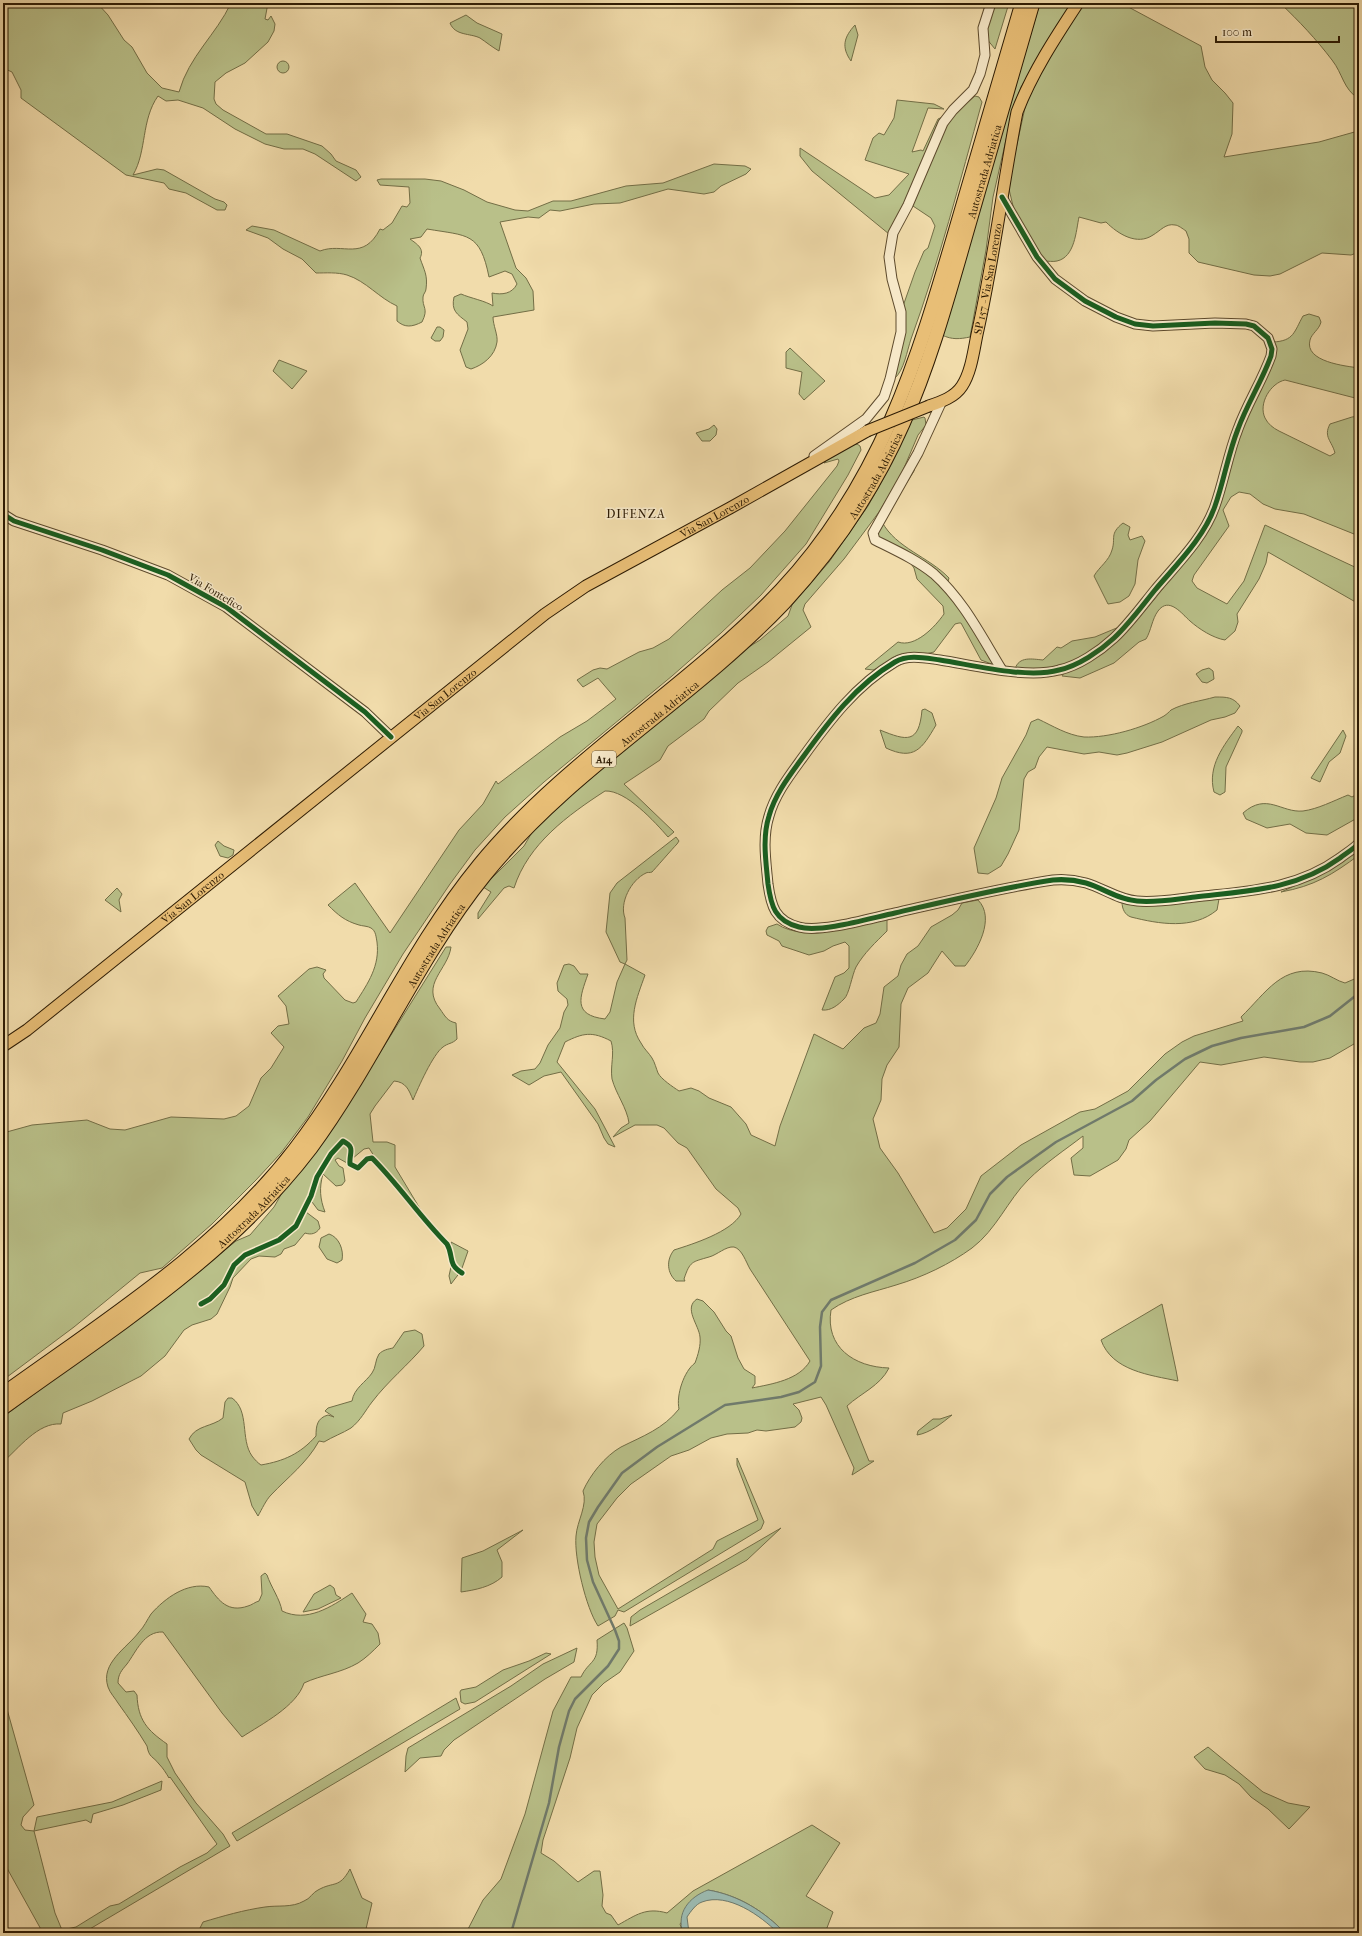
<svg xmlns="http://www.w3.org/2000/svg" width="1362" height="1936" font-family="'IM FELL French Canon',serif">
  <rect width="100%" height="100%" fill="#f1dcab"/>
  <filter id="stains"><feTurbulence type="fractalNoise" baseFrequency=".005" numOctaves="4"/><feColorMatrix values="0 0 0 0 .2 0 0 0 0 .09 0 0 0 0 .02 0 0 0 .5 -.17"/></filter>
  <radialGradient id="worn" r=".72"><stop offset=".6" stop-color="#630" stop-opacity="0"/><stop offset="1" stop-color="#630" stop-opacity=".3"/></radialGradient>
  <g fill="#b9c089" stroke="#736e46">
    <path d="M3,3H97L108,15L124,40L132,47L147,73L162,88L179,92C189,56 216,35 231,3H268L265,19L268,20L271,16L275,24L274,31L268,42L245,63L226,73L215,82L214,99L216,104L223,110L266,134H287L322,146L331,154L336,161L356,170L361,177L356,181L315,154L303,149H284L265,144L235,129L203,108L178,100L166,101L158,96C141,120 147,151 133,175L157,169L164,170L215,199L224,202L227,205L225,210H217L186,193L169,189L164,183L126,175L21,98V90L12,72L3,68Z"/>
    <polygon points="994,3 1009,3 995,49 986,38 987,23"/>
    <path d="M1040,3H1073L1021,87L1013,109L993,197L986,250L970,337C960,339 952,340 942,335Z"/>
    <path d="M1083,3H1121L1201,46L1205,67L1212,80L1225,93L1233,103L1232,134L1224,157L1319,142L1358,131L1359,128V252L1351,255L1322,253L1280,274L1270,276L1254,275L1198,262L1189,253V239L1186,231C1183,229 1178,225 1175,225C1166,223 1160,231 1153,235C1137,246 1118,234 1106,222L1101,223L1079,217C1076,231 1075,257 1057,261C1053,262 1048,261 1044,261L1014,210L1008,185L1026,103L1049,57Z"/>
    <path d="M1280,3H1359V99C1343,89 1343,74 1332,60C1316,39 1299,21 1280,3Z"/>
    <path d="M466,15L477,23L502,34L499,51C492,47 486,42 480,38C470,33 455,36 450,23Z"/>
    <path d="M855,25L858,35L851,61C841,47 844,37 855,25Z"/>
    <circle cx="283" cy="67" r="6"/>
    <path d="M975,96L979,97L982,102C960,181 939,262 911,339C907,351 904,370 895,378L902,309L915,272L924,251L928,248L935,226L931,218L910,204L949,118Z"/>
    <polygon points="897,100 934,104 944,109 928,108 912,152 921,150 923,151 938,119 947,115 889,234 812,171 800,156 800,148 875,198 889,195 909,174 865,160 873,138 879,133 884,135 894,118"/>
    <path d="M714,164L745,166L751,169L746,174L721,186L714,192L704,194L668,189L620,203L594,204L560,211L550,210L539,218L528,217L500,222L516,268L526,278L533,291L534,310L493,317C493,325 498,335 497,342C495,356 483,365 471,369L466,367L460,350L468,329L467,322C457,314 451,311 454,297L461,294C470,298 486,301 493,306L492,293C502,295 512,294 517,284L512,274L505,271L489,277C480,232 468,236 427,229L421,237L410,239C417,244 425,249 420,258C424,270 428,275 426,289C426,292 423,294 423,297C422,308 429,308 422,322C412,327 405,328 397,321V306C379,298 366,281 347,275C337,272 326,273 316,273L302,259L283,249L268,238L246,230L252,226L274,230L320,251C343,242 363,262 380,229L383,230L392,223L402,206L407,207L410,203L409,187L380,185L377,180L381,179H425L441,181L464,190L487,202L515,210L528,211L553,201H571L626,186L663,183Z"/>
    <path d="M1309,314L1319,317L1321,322C1319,330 1312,333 1310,340C1304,362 1346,366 1359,368V399L1285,380C1271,383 1258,403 1265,418C1268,424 1273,428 1279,431L1330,456L1335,453C1332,441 1323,437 1330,424L1352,417L1359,416V536L1304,514L1275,509L1263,504L1250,494L1239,492L1231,497L1223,510L1229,526L1194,575L1192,581L1197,588L1227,604L1244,581L1265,525L1359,569V604L1268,552L1266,563L1259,579L1237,614L1238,622L1235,631L1225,640C1213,638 1199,629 1190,621C1182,614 1169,596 1158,611C1152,619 1151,631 1146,639L1139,642L1114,663L1080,678L1062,676L1065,671L1125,631L1154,600L1197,544L1273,342C1294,341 1294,332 1303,316Z"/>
    <polygon points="437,327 440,327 444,330 443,337 440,341 435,341 431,338"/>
    <polygon points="790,348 825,381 804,400 799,394 802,372 786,368 786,352"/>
    <polygon points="279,360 307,371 292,389 273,371"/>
    <path d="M924,417L925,418L926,425L918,435L901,475L879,512L844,559L805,604L803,610L811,627L768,662L738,683L709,711L704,719L668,746L660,760L624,784L674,832L668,837C655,822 626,790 605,791C568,815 528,844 514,888L509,886L504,888L478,919V913L491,892L483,887L524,846L534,829L571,795L744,650L760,640L788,616L792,605L829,562L868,506L892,463L912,420Z"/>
    <polygon points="714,425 717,429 716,435 710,441 702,441 696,433 709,429"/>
    <path d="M857,444L860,446L861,450L848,475L806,544L761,595L721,633L672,676L544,782L505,817L475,850L450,884L403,954L365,1018L342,1061L308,1117L281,1153L256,1180L212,1224L162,1268L140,1273L74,1327L3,1380V1133L32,1125L87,1120L110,1129L125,1130L171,1117L224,1119L236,1116L249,1106L261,1078L271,1068L284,1047L271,1033L278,1026L289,1024L286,1006L278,996L309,969L317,967L326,970L323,974L324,978L345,1000L353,1003L356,1002C368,983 380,966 377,942C376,937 376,931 371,928C368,926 362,926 359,925C345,921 338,915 328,905L355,883L390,933L459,830L483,804L496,781L498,784L560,737L587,721L616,699L598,678L583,687L577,680L593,670L600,668L607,669L639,652L653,648L669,639L722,590L750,568L785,531L837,466L839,461L838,459L824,463C832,454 845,446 857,444Z"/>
    <path d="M916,458L914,471L882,522C896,548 929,557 949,578L947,585L878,539L876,530Z"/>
    <path d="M1123,523L1130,527L1128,535L1130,540L1142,536L1145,541L1138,560L1135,584L1129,596L1120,602L1108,604L1094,576C1099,567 1109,561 1112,550C1116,538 1109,534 1123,523Z"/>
    <path d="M909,561L934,578L956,600L997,666L981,660L961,623H959L955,624L934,652L895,661L873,670L865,669L898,642C915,648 935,627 944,614L943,606L917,579L914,568Z"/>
    <path d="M1119,627L1115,633L1080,660L1054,670L1015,669C1019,656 1032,659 1043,660L1057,647L1061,648L1072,641L1095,637Z"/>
    <polygon points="1209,668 1213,671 1214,679 1207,683 1202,682 1196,674 1202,670"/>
    <path d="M1215,697C1227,697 1233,697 1240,706L1235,713L1225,717L1211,720L1162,742L1127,753L1117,755L1099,752L1084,754L1047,747L1039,757L1035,768L1028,772L1024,779L1019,830L1008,854L1001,866L988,874L978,873L974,848L996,798L1002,778L1026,735L1031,722L1038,719C1053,726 1067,735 1084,737C1108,738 1143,728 1164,716C1167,714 1169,712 1171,710C1184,703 1201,701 1215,697Z"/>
    <path d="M925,709L932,713L936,725C922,749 914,761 886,748L880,730C907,741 919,744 922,710Z"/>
    <path d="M1238,726L1242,730V732L1226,767L1225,792L1220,795L1214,792C1207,766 1224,745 1238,726Z"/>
    <polygon points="1343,730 1346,736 1340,753 1329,762 1320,782 1311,778"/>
    <path d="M1359,793V817L1327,835L1306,833L1290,824L1267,828L1246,819L1243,813C1267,792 1281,813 1303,811C1318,809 1333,801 1348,795L1352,797Z"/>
    <path d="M676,837L679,841L677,844C673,848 654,870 652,872C650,873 647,872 646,873C631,880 619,903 625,918L627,960L625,964L645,975C637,998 626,1021 641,1043C644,1049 649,1053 652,1058C655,1063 656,1068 658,1073C661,1079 673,1087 679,1091L691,1088L699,1091L709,1098L731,1107L746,1124L751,1135L775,1146L780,1126L814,1034L843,1049L864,1028L876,1023L880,1014L884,987L898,976L901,965L907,954L918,946L931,927L952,915L958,910L962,903L978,900C996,918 977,951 965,966H955L942,951L928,973L908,988L901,1004L899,1047L887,1065L882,1079L881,1100L873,1119L880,1148L898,1173L934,1233L947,1228L966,1209L981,1176L1021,1145L1080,1112L1095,1109L1128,1091L1165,1054L1182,1042L1194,1036L1243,1021L1241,1017C1266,993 1282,963 1322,973C1330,975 1337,981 1345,983L1359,977V1041L1330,1058L1313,1062H1300L1264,1057L1221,1065L1200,1062L1150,1121L1129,1140L1126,1149L1118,1160L1090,1176L1074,1175L1071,1158L1083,1148V1136C1065,1150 1045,1163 1028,1180C1008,1200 996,1230 972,1248C950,1264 923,1277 896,1285C874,1292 851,1296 831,1310C825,1347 854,1367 889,1368C880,1386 861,1393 847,1406L869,1461H874L852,1475L854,1468L826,1405L821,1397L793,1404L799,1410L802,1418L801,1422L795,1427L766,1431L757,1430L748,1433L727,1434L711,1438L689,1450L671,1456L631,1484L617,1498L597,1524L594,1542L595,1557L599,1575L618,1609L713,1549L717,1541L758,1520L737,1465V1458L764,1522L761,1529L624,1612L618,1610L615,1616L598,1626C586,1608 574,1558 576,1536C577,1521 588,1505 583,1491C590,1475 605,1456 621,1447C643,1436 663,1429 679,1409C676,1395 684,1371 695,1363C698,1355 701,1345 700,1337C699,1325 683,1308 697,1299L703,1301L714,1312L726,1331L731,1336L738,1358L744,1369L755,1376V1384L752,1388C772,1384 799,1380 810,1361C790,1330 770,1300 750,1269C746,1262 742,1249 734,1247C726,1246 717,1255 709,1257C692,1262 690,1261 684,1279L685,1281H676C667,1273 666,1260 674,1250C693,1244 731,1232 741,1214L738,1208L716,1189L687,1148L678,1143L664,1128L657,1125H635L613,1137L621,1128L629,1123C627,1108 616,1094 612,1079C610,1065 615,1054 611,1041C592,1031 583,1033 565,1042L557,1062L595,1109L615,1147L608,1144L604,1138L598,1124L561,1072L544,1076L529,1085L512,1075L521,1071L535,1069L540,1063L548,1045L560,1028L564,1012L568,1005L567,999L558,991L557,983L564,965L569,964L574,966L580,974H588C580,997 572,1015 605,1019L610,1012L617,982L625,964L620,962L606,932L610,893L617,883Z"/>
    <polygon points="218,841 224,846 234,850 233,855 228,858 220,856 215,845"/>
    <path d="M1359,846V855C1332,875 1314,886 1281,892L1321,874Z"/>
    <polygon points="117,888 122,894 119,900 121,912 105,900"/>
    <path d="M1219,899L1217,910C1193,930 1159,924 1131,917C1125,915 1122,909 1122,902L1143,906Z"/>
    <path d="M887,918V931C876,942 864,953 856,967C852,975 849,995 844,999C838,1005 831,1011 822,1010L835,977L844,973L849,968V946L845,942L833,946L824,951L809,955L782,946L779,941L767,935L766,931L768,927L777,924C805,943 857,925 887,918Z"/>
    <path d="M446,947H451C448,970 420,984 440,1009C445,1016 447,1021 456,1023L457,1039C452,1044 448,1043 443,1047C433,1054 418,1088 413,1100C409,1090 406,1082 394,1081L375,1106L370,1114L373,1142H387L395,1145V1167L422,1212C408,1208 394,1182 386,1170C380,1163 374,1157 369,1148L364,1149L347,1163L338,1158L335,1160L339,1166L343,1168L345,1181L342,1185L336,1186L323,1174C319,1188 320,1199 325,1212L318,1210L309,1198L303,1213L306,1212L318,1221L320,1228C316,1234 311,1235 305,1233L295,1245L284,1249L281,1254L275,1257L259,1256L251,1259L233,1278L230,1287L217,1314L211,1319L192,1325L184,1330L165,1356L141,1376L92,1401L63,1413L61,1424C38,1422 18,1449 3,1462V1417L174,1291L236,1241L250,1235L274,1207L282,1193L306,1165L331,1131Z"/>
    <path d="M329,1234C339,1237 344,1250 342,1260L337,1263L327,1259L319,1247L321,1238Z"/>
    <polygon points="451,1242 468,1251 461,1271 451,1284 449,1276 452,1262"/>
    <path d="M1162,1304L1176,1370L1178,1381C1150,1375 1112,1371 1101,1340Z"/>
    <path d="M415,1330L422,1334L424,1346C408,1365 388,1381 372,1402C365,1411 361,1420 351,1428C343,1433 332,1437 324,1442L319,1441C307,1463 288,1477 271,1495C266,1500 262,1509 258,1516L252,1506L245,1482L201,1455L196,1450L189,1439C196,1425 212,1427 223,1418L225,1402L228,1398H232C250,1411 240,1439 252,1456C255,1460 258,1463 261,1465C284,1461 300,1454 316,1436C316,1426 317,1418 328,1415L334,1417L325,1411L328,1408L352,1401C354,1388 366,1382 372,1373C376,1368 375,1360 379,1354C383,1350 388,1349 393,1348L404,1332Z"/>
    <path d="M952,1415C942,1423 930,1433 917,1435L918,1431L933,1419H940Z"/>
    <polygon points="781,1528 747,1560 630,1626 631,1617 640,1610"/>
    <path d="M523,1530L497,1550L502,1562V1577C491,1587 475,1590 461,1592L462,1558L483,1551Z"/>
    <path d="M265,1573L267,1575C271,1587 280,1599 282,1611C307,1623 331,1607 352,1593L366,1614L363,1622L372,1624L378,1633L380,1644C373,1651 366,1658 358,1663C341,1673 321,1675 304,1683C297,1706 262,1724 242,1737L222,1713L163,1632C144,1631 136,1652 127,1664C122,1670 118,1674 118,1683L126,1692L134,1691L137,1695C138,1720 147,1730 167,1744V1757L175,1773L196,1803L223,1834L230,1846L83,1933H43L3,1861V1695L34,1805L23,1817L21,1825L25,1830L34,1831L37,1817L112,1802L162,1781L161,1790L123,1805L93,1814L91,1823L86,1820L34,1831L55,1913L62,1930L76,1927L110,1906L119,1904L180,1867L207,1853L217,1844L170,1777L169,1778C166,1773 163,1768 159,1764C153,1756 149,1758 147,1746C138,1731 128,1717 118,1703C115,1698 110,1693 108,1687C100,1663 127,1648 139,1632C144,1627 147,1620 151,1614C165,1598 187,1582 209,1587C219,1601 228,1613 248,1606C252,1605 255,1602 259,1601L262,1594L261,1576Z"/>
    <polygon points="330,1585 334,1588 336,1595 341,1598 318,1609 303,1612 314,1594"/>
    <path d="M624,1623L627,1628L634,1651L620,1672L604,1683L592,1695L577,1728L570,1758L543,1840L541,1853L554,1861L578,1882L594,1871H600L603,1895L602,1906L606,1913L611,1915L618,1925C636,1915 646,1907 667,1913L693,1891L812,1825L840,1843L806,1896L833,1912L825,1933H785C764,1911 738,1895 708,1890L680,1924L683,1933H466L483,1900L501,1879L525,1814L553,1711L571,1677H581C589,1660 599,1664 597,1640Z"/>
    <polygon points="577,1648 574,1662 545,1679 454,1740 444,1750 441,1756 420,1758 405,1772 406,1756 408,1748 511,1686 543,1664"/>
    <polygon points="546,1653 551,1654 475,1702 465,1704 461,1702 460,1692 461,1690 476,1687 503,1670 529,1661"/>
    <polygon points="456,1698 460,1709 237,1841 232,1833"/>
    <polygon points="1208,1747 1263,1792 1288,1803 1310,1807 1289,1829 1268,1809 1251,1797 1239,1784 1225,1775 1205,1769 1194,1757"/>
    <path d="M350,1869L362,1898L372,1903L366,1929L368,1933H200L199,1930L203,1922C223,1916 244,1910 265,1907C278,1905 292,1908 304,1901C310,1899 313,1892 318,1890C334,1881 339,1889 350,1869Z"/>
  </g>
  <path fill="#9cbab0" stroke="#707a6b" d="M708,1890C738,1895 764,1911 785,1933H778C761,1916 728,1892 702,1902C696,1904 691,1911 687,1917L689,1933H683C676,1913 689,1897 708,1890Z"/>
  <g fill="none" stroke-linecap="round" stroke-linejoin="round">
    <polyline stroke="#707a6b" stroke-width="2.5" points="511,1933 549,1803 559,1747 569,1711 575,1699 608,1666 619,1649 619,1641 615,1630 593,1582 587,1560 586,1538 589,1522 598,1507 622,1473 657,1447 725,1405 781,1397 799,1392 815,1382 821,1366 820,1327 822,1312 831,1300 915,1263 955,1240 976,1220 990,1194 1007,1177 1056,1142 1132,1101 1156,1080 1185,1059 1212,1046 1241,1038 1304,1027 1330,1016 1359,993"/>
    <defs>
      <g id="minor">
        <path d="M1002,197L1037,257L1055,279L1085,301L1116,317L1135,324L1153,326L1215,323L1246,324L1254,326L1268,338L1272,349L1271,356C1262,381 1247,404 1238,429C1228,454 1224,481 1215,506C1204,538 1176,565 1155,590C1142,606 1129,624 1114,638C1100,651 1078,666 1059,670C1027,679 973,665 940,660C925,658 908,654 895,662C856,685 829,721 803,757C790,775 775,794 769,816C762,838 766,862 768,884C771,906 775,921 799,927C821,933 871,918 895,913C947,901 1000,888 1053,880C1064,879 1075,880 1086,883C1103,888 1119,900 1137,901C1156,903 1176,899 1195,897C1247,891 1296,890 1340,858C1346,853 1354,849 1359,843"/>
        <path d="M941,403L918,453L873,533L875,540C895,550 917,560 934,574C964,601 981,636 1002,670"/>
        <polyline points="814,456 866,419 884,397 890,379 901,332 901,312 892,279 889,257 893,233 908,205 943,123 953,110 973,90 980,74 985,55 983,28 991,3"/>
        <polyline points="3,514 14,521 102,550 168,575 226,607 365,712 391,737"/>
      </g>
      <g id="major">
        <path id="s1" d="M929,406C941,402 955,397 962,386C972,371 974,347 978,330C994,258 1003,184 1017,112C1032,73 1055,38 1078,3"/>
        <path id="s2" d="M3,1046L27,1030L545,614L586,586L730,508L867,431"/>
      </g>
      <g id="highway">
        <path d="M3,1394C104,1321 218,1250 295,1149C364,1060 407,953 479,865C566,759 687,689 781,590C881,483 917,362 957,225C978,151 1000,77 1022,3"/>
        <path id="s3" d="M3,1408C111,1330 229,1256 311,1148C375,1061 417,959 485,875C570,769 691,701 784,603C833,550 874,490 903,424C931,361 949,294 968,228C990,153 1011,78 1033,3"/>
      </g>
    </defs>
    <use href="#minor" stroke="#5e4b2d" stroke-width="11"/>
    <use href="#major" stroke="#2d1b03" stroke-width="13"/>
    <use href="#highway" stroke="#2d1b03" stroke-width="15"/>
    <use href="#minor" stroke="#f6e8c8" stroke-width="9"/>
    <use href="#major" stroke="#e8be76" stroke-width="11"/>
    <use href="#highway" stroke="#e8be76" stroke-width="13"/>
    <defs>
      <polyline id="major-bridge" points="867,431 929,406"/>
    </defs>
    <use href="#major-bridge" stroke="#2d1b03" stroke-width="13" stroke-linecap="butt"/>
    <use href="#major-bridge" stroke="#e8be76" stroke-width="11"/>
    <defs>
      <g id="cycleway">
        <path d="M1002,197L1037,257L1055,279L1085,301L1116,317L1135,324L1153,326L1215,323L1246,324L1254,326L1268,338L1272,349L1271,356C1262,381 1247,404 1238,429C1228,454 1224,481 1215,506C1204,538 1176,565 1155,590C1142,606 1129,624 1114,638C1100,651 1078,666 1059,670C1027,679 973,665 940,660C925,658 908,654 895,662C856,685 829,721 803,757C790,775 775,794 769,816C762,838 766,862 768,884C771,906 775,921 799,927C821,933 871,918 895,913C947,901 1000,888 1053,880C1064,879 1075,880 1086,883C1103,888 1119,900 1137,901C1156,903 1176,899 1195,897C1247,891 1296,890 1340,858C1346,853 1354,849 1359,843"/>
        <polyline points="3,514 14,521 102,550 168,575 226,607 365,712 391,737"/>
        <path d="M201,1304L210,1299L224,1285L234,1265L245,1255L279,1240L296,1226L311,1196L317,1177L331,1154L343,1141C356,1148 349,1152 350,1164L358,1168L367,1159L372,1158C399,1185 420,1217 447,1244C454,1256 447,1264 462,1273"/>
      </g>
    </defs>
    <use href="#cycleway" stroke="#f6e8c8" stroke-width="8"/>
    <use href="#cycleway" stroke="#1b5e20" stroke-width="5"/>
  </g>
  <g text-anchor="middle" stroke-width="3" stroke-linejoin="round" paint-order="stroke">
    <rect fill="#f6e8c8" stroke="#69583e" stroke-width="1" x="592" y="751" width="24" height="16" rx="3"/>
    <g font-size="10" font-weight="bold" fill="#2d1b03">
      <text x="604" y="763">A14</text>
    </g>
    <g font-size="11" fill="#2d1b03" stroke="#f6e8c8">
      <text dy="4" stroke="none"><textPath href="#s3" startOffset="1615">Autostrada Adriatica</textPath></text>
      <text dy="4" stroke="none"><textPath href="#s1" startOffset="150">SP 157 - Via San Lorenzo</textPath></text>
      <text dy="4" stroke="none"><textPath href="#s3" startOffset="1291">Autostrada Adriatica</textPath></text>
      <text dy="4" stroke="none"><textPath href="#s2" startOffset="889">Via San Lorenzo</textPath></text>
      <text transform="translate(216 592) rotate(31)" y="4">Via Fontefico</text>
      <text dy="4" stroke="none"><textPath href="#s2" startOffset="565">Via San Lorenzo</textPath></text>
      <text dy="4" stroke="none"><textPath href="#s3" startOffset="967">Autostrada Adriatica</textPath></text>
      <text dy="4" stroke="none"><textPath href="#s2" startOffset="241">Via San Lorenzo</textPath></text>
      <text dy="4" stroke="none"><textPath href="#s3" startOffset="643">Autostrada Adriatica</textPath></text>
      <text dy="4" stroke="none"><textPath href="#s3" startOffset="319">Autostrada Adriatica</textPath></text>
    </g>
    <g font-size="12" letter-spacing="1" fill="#2d1b03" stroke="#f6e8c8">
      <text x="636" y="518">DIFENZA</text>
    </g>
  </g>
  <rect width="1362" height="1936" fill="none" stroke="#f1dcab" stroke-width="16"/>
  <rect x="4" y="4" width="1354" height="1928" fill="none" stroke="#2d1b03" stroke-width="2"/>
  <rect x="8" y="8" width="1346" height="1920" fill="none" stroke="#2d1b03"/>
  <path d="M1216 36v6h123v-6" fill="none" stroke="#2d1b03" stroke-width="2"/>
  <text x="1222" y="36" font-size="12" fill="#2d1b03" stroke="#f6e8c8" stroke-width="3" paint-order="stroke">100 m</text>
  <rect width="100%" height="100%" filter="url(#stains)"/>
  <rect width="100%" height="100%" fill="url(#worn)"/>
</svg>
